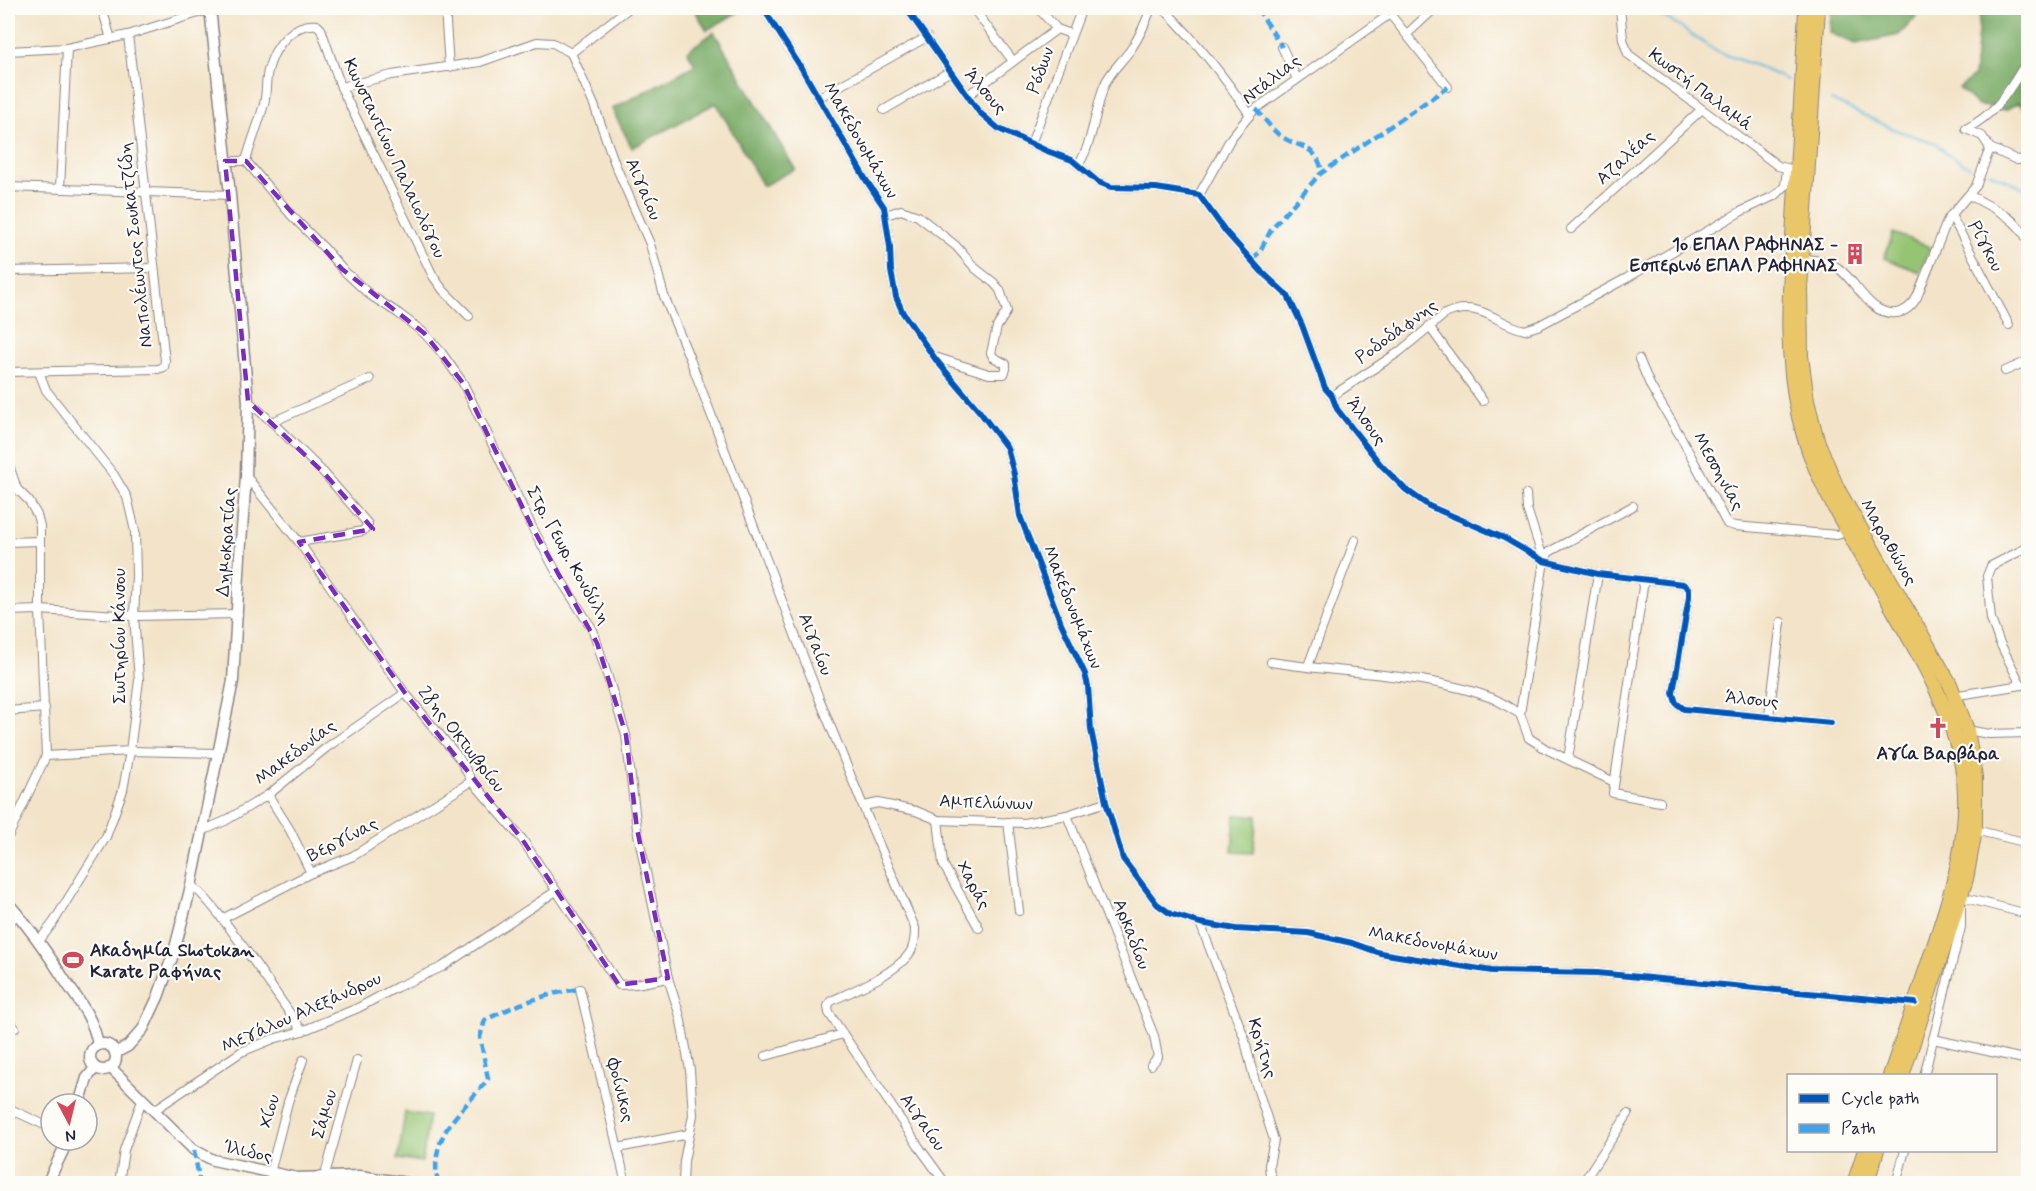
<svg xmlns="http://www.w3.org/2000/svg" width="2036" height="1191" font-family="Mynerve,sans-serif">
  <rect width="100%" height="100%" fill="#fdfcf7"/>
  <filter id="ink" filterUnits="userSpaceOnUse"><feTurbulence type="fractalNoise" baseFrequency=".0167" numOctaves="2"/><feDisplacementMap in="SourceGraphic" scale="12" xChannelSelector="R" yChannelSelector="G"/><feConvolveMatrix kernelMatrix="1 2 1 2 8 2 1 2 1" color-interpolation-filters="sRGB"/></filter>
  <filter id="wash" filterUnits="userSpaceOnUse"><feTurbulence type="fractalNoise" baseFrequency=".008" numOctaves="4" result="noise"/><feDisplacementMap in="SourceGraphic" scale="24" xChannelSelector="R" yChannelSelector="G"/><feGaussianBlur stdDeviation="1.35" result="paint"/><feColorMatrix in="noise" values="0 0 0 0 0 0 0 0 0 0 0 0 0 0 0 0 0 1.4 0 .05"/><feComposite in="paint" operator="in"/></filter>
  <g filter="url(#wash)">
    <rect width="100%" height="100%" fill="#f3e4c9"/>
    <g fill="#95c473" stroke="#5c7357" stroke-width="1.5">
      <polygon points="1893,233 1930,247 1920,272 1884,258"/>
      <polygon points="1235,815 1257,816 1253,853 1232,852"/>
      <polygon points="405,1112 429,1116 422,1162 398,1159"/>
    </g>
    <g fill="#78aa65" stroke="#4d6650" stroke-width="1.5">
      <polygon points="700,8 746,8 707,30 695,11"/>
      <polygon points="1831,8 1922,8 1917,16 1899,35 1855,44 1830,33"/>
      <polygon points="1980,8 2028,9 2028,112 2018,103 2005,110 1977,105 1959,88 1974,76"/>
      <polygon points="714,32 795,169 763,186 716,103 632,148 612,109 695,65 687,51"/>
    </g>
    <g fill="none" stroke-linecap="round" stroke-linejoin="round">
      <g stroke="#66b9e2" stroke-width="2">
        <polyline points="1648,8 1676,24 1717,52 1757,66 1787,80"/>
        <polyline points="1831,100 1898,131 1936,143 1947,154 1970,167"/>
        <polyline points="1989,172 2028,190"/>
      </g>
    </g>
  </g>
  <g filter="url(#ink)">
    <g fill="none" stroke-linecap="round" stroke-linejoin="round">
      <defs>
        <g id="minor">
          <polyline points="102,8 111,39"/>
          <polyline points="445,8 449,67"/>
          <polyline points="763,8 802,69 866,180 884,207 890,247 891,271 896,297 903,313 936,360 980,412 1007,448 1014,474 1020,516 1061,623 1085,674 1088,686 1091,730 1106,802 1123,859 1157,904 1171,914 1200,923 1236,929 1308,933 1352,943 1380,953 1492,971 1597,973 1915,1003"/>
          <polyline points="906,8 979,112 999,129 1047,151 1072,160 1098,182 1111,187 1156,188 1199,195 1226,232 1262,272 1288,296 1302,325 1325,388 1332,396 1337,409 1381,465 1405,489 1429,506 1504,538 1544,561 1598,574 1683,584 1689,589 1689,597 1673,693 1676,703 1684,709 1831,723"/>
          <polyline points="973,8 1013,61"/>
          <polyline points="1038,8 1057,29"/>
          <path d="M1163,8C1196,41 1224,76 1250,115"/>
          <polyline points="1620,8 1623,39 1628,54 1769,159 1778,166 1791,169"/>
          <polyline points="1407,34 1435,8"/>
          <polyline points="1282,47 1297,79"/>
          <polyline points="8,51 67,48 128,35 214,8"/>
          <path d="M571,53L594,105L615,164L650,244L664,296L690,359L819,698L872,828L915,928C915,936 915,943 911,951C899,972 853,991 831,1001L828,1006L829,1013L919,1147L946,1184"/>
          <polyline points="571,53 629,8"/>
          <polyline points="341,87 392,75 480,62 537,42 553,43 571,53"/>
          <polyline points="968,95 1057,29 1071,34"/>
          <polyline points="818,98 927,37"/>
          <polyline points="884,110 949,72"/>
          <path d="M1966,129C2000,111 2008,90 2028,60"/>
          <polyline points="1966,129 1982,136 1990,148"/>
          <polyline points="1031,144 1082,8"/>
          <polyline points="1990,148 2017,160 2028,159"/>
          <polyline points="225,161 246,161 292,216 324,248 342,269 370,295 398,313 424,333 441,352 463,383 531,525 559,577 593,630 626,735 637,829 668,978 680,1016 690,1070 693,1115 684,1161 683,1184"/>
          <path d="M246,161C251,142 259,123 264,104C267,92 265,79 269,67C275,46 293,22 317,25L321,29L341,87L433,276L443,290L469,316"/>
          <path d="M1078,165C1091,149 1096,107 1104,86C1110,71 1122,62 1131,49C1140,36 1146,22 1151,8"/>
          <polyline points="8,187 230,195"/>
          <polyline points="60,188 67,48"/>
          <polyline points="1199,195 1231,138 1254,110 1390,14 1448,87"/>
          <path d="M1969,195C1992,208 2016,216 2028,241"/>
          <polyline points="886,215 901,210 918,216 956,246 975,268 994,283 1000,290 1007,311 997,327 991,353 993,357 1006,364 1006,369 1004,374 989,374 935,357"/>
          <polyline points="1951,215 2009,325"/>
          <polyline points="1571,229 1701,110"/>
          <path d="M1802,259C1815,260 1828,260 1838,268C1857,281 1869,316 1896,313C1906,312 1912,306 1917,297L1948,219L1976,186L1990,148"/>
          <polyline points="8,271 154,268"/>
          <polyline points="1429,326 1483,401"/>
          <polyline points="1639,359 1651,387 1682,439 1727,524 1735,526 1837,535 1849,531"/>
          <polyline points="2005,371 2028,361"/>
          <polyline points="8,372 158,369 164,367 165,361 128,35"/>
          <path d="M1332,396L1399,352L1445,314C1478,298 1496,324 1525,330L1540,325L1627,278L1740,212L1776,195L1785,186L1787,169"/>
          <polyline points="248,401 272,422 324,473 368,524 363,531 299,542"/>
          <polyline points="272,422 370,379"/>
          <polyline points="8,462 17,489 29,501 37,515 40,526 40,610 46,756 8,837"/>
          <polyline points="246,476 299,542 405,693 459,758 472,781 522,839 619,985 636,984 668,978"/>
          <polyline points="1526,494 1527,509 1544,561"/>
          <polyline points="8,542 40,541"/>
          <polyline points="1644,580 1613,793 1660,802"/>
          <polyline points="8,611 40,610 134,616 238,614"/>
          <path d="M1271,662C1344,674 1422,672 1492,698C1502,702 1511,709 1520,714L1529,738L1546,749L1614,782"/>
          <polyline points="1308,666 1355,540"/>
          <polyline points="2021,685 1999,641 1991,619 1987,576 1991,566 2028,547"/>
          <polyline points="1952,696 2028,684"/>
          <polyline points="8,711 45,708"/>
          <polyline points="1520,714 1544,561 1549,552 1633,506"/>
          <polyline points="1769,716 1781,622"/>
          <polyline points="1967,730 1989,734 2028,733"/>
          <polyline points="46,756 130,751 218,753"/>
          <polyline points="1568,759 1598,574"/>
          <polyline points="268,795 290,830 311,873"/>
          <polyline points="864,806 878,803 916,811 938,820 1024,823 1067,815 1106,802"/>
          <polyline points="1067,815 1154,1036 1158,1057 1151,1065"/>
          <polyline points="938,820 943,864 979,928"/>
          <polyline points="1008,822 1019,911"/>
          <polyline points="1975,830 2028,843"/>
          <polyline points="202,831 225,821 268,795 326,748 405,693"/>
          <path d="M191,886C209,892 286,1008 302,1031"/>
          <polyline points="222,919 311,873 353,856 472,781"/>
          <polyline points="1200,923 1244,1037 1254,1078 1274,1140 1269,1165 1270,1175 1277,1184"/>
          <polyline points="8,924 17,914"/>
          <polyline points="39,941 53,923 106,837 123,790 130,751 139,680 134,616 136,576 135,531 127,497 114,475 46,390 39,372"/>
          <polyline points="580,989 626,1184"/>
          <polyline points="8,1020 15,1028"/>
          <polyline points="1933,1039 2028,1060"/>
          <polyline points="766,1056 843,1034"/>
          <polyline points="1924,1076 1961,927 1961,897 2028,914"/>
          <polyline points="8,1108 51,1128"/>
          <polyline points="153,1111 241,1052 273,1039 302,1031 358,1008 397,987 442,967 556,891"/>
          <polyline points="618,1148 689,1134"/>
          <polyline points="270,1173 288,1102 303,1060"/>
          <polyline points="324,1178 357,1060"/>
          <polyline points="1897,1181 1909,1184"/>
          <polyline points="119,1184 124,1150 142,1100"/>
          <polyline points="1582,1184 1628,1114"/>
          <polyline points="1896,1184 1905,1150"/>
        </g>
        <g id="tertiary">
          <path d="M8,903C29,927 47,952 64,979C78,1000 94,1019 98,1045"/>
          <circle cx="103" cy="1057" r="13"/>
          <polyline points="115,1053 128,1046 143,1029 158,997 174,952 191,886 233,681 240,556 246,476 248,401 230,195 210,8"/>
          <polyline points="110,1067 194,1150 213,1160 297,1178 360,1176 413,1184"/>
          <polyline points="79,1104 87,1078 95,1068"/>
          <polyline points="47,1184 68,1140"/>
        </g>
        <g id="primary">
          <path d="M1806,8C1803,79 1798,150 1794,221C1790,286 1784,352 1799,417C1813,481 1852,537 1884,593C1915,649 1950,703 1962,766C1974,832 1950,897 1930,958C1917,997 1904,1036 1890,1076"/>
          <polyline points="1818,8 1800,288 1801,356 1807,401 1817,440 1837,488 1950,684 1967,730 1975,777 1975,830 1966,879 1902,1076"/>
          <polyline points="1854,1184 1865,1150"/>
          <polyline points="1866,1184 1877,1150"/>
        </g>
      </defs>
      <use href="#minor" stroke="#8a8382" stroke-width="10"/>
      <use href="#tertiary" stroke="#8a8382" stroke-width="13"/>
      <use href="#primary" stroke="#8a8382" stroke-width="16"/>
      <use href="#minor" stroke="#fff" stroke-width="8"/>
      <use href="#tertiary" stroke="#fff" stroke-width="10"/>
      <use href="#primary" stroke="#e9c769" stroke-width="14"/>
      <g stroke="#3ea2ec" stroke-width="4.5" stroke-dasharray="9 4.5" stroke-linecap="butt">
        <polyline points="1257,8 1282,47"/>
        <polyline points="1386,8 1390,14"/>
        <polyline points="210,9 215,8"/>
        <path d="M1256,109C1263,117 1270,127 1278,134C1297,149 1317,143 1322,172"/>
        <polyline points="1252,259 1259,253 1272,228 1320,174 1448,87"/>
        <polyline points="194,1150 200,1184"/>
        <path d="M438,1184C428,1133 461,1114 488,1079L480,1037L485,1020C516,1005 546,993 580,989"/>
      </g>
      <defs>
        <g id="cycleway">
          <polyline points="763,8 802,69 866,180 884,207 890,247 891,271 896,297 903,313 936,360 980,412 1007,448 1014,474 1020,516 1061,623 1085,674 1088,686 1091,730 1106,802 1123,859 1157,904 1171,914 1200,923 1236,929 1308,933 1352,943 1380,953 1492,971 1597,973 1915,1003"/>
          <polyline points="906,8 979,112 999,129 1047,151 1072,160 1098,182 1111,187 1156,188 1199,195 1226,232 1262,272 1288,296 1302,325 1325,388 1332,396 1337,409 1381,465 1405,489 1429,506 1504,538 1544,561 1598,574 1683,584 1689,589 1689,597 1673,693 1676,703 1684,709 1831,723"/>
        </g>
      </defs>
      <use href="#cycleway" stroke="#fdfcf7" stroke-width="10"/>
      <use href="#cycleway" stroke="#0057b8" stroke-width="6"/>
    </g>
  </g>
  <path fill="none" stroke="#7b2cbf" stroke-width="4.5" stroke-dasharray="12 8" stroke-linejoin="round" d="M225,161H246L342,269L424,333L463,383L531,525L597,643L626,735L637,829L668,978L619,985L522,839L405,693L299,542L373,529L324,473L248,401Z"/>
  <defs>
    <symbol id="building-bare" viewBox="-9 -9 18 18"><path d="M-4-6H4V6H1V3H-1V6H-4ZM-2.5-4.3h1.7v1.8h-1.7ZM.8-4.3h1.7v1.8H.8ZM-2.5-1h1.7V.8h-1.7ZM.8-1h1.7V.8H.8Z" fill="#d1495b" stroke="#fdfcf7" stroke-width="2.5" paint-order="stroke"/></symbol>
    <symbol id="church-bare" viewBox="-9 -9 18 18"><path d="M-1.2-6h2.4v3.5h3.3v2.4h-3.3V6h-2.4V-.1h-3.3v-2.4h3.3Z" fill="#d1495b" stroke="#fdfcf7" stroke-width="2.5" paint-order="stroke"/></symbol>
    <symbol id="stadium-bare" viewBox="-9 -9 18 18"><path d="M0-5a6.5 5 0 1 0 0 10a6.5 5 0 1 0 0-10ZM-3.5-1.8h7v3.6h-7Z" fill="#d1495b" stroke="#fdfcf7" stroke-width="2.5" paint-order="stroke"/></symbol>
  </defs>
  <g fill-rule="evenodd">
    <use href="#building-bare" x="1840" y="239" width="30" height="30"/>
    <use href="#church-bare" x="1923" y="713" width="30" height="30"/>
    <use href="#stadium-bare" x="58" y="945" width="30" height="30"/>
  </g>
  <g text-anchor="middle" stroke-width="4.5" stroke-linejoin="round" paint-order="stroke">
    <g font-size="18" fill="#22223b" stroke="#fdfcf7">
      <text transform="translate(1040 70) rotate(-70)" y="6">Ρόδων</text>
      <text transform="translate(1271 79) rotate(-38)" y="6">Ντάλιας</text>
      <text transform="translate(1701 89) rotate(37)" y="6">Κωστή Παλαμά</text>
      <text transform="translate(986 91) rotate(49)" y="6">Άλσους</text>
      <text transform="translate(861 140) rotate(60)" y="6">Μακεδονομάχων</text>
      <text transform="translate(1625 157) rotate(-42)" y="6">Αζαλέας</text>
      <text transform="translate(395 158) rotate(65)" y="6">Κωνσταντίνου Παλαιολόγου</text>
      <text transform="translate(644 189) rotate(67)" y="6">Αιγαίου</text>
      <text transform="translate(135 245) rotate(-96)" y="6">Ναπολέωντος Σουκατζίδη</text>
      <text transform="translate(1986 246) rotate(62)" y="6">Ρίγκου</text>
      <text transform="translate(1396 331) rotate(-36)" y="6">Ροδοδάφνης</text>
      <text transform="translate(1367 421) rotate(54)" y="6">Άλσους</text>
      <text transform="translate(1719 471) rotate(61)" y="6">Μεσσηνίας</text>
      <text transform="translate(226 542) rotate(-86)" y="6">Δημοκρατίας</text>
      <text transform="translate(1889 542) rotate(60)" y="6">Μαραθώνος</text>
      <text transform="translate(569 555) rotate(61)" y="6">Στρ. Γεωρ. Κονδύλη</text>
      <text transform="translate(1073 607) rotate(68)" y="6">Μακεδονομάχων</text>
      <text transform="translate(119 636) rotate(-90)" y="6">Σωτηρίου Κάνσου</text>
      <text transform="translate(816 644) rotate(69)" y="6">Αιγαίου</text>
      <text transform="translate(1752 699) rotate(6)" y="6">Άλσους</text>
      <text transform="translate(462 739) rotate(52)" y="6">28ης Οκτωβρίου</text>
      <text transform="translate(295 752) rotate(-37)" y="6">Μακεδονίας</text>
      <text transform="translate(986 802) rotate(2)" y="6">Αμπελώνων</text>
      <text transform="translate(342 839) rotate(-27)" y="6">Βεργίνας</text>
      <text transform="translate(974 885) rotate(62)" y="6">Χαράς</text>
      <text transform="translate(1132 934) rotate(69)" y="6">Αρκαδίου</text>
      <text transform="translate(1433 943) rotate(10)" y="6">Μακεδονομάχων</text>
      <text transform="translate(301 1012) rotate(-24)" y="6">Μεγάλου Αλεξάνδρου</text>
      <text transform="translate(1263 1048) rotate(73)" y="6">Κρήτης</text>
      <text transform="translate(621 1090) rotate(76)" y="6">Φοίνικος</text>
      <text transform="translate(269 1111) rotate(-74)" y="6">Χίου</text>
      <text transform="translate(324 1114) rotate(-74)" y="6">Σάμου</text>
      <text transform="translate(923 1122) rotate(55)" y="6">Αιγαίου</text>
      <text transform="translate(248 1151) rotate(13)" y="6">Ίλιδος</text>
    </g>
    <g font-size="18" font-weight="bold" fill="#22223b" stroke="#fdfcf7" text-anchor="end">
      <text x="1838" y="250">1ο ΕΠΑΛ ΡΑΦΗΝΑΣ -<tspan x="1838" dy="21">Εσπερινό ΕΠΑΛ ΡΑΦΗΝΑΣ</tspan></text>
      <text x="1938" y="759" text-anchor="middle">Αγία Βαρβάρα</text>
      <text x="90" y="956" text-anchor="start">Ακαδημία Shotokan<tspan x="90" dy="21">Karate Ραφήνας</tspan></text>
    </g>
  </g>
  <rect width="2036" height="1191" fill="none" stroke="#fdfcf7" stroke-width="30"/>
  <rect x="1787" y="1074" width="210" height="78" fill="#fdfcf7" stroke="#a5a5ac" stroke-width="1.5"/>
  <rect x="1799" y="1094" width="30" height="9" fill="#0057b8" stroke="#a5a5ac" stroke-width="1.5"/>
  <text x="1841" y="1104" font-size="18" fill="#22223b">Cycle path</text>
  <rect x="1799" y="1124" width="30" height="9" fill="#3ea2ec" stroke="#a5a5ac" stroke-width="1.5"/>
  <text x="1841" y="1134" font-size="18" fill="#22223b">Path</text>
  <g transform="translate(69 1122) rotate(173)"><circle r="28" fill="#fdfcf7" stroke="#a5a5ac" stroke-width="1.5"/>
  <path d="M0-4.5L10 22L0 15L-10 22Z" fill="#d1495b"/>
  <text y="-9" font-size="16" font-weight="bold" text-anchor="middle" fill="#22223b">N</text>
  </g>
</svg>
